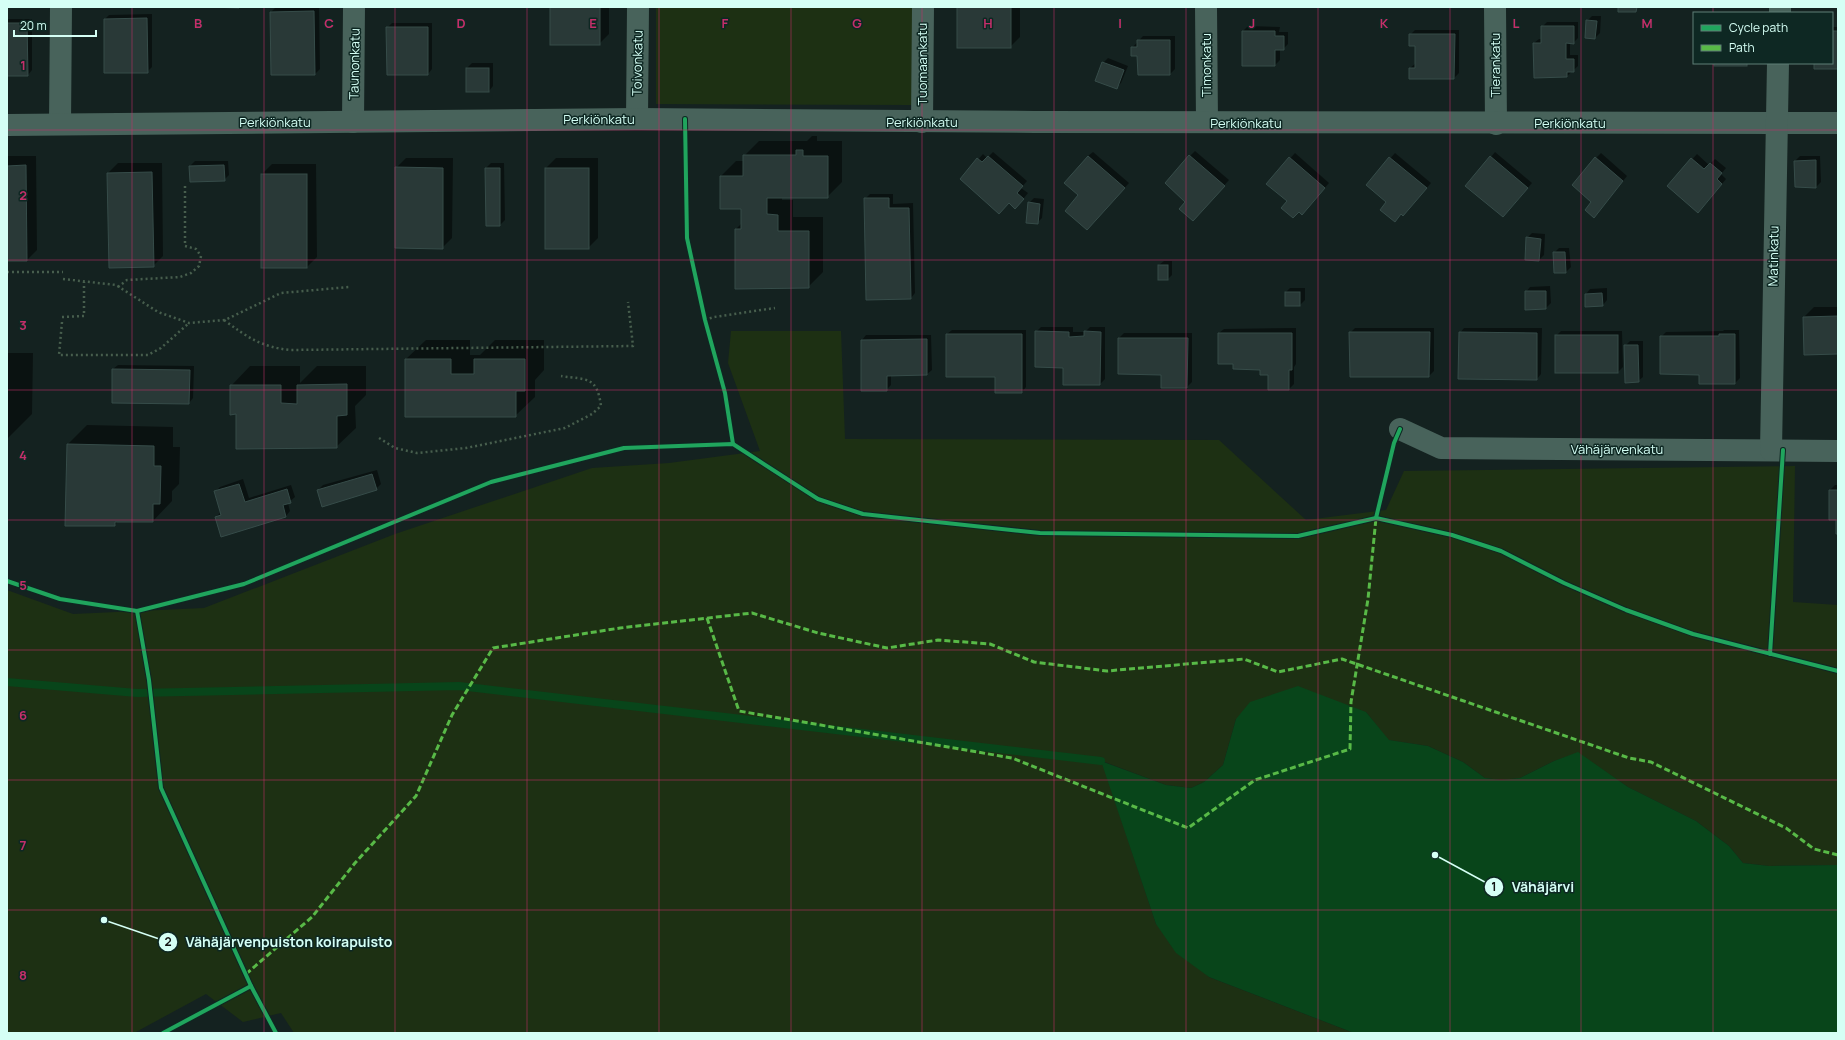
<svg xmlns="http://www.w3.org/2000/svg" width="1845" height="1040" font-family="Manrope,sans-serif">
  <rect width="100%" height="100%" fill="#142220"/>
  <g fill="#1d3013">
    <polygon points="656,7 913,7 913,105 656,104"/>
    <polygon points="731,331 841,331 845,439 1219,440 1306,520 1386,510 1404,471 1795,466 1793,602 1838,605 1838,865 1769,866 1743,863 1729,846 1696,821 1628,787 1578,753 1554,761 1520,778 1501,780 1485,778 1463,762 1428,746 1388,740 1366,712 1236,719 1223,765 1204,782 1191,788 1166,785 1102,761 1156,924 1209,977 1354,1033 294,1033 281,1013 243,1022 206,994 134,1033 7,1033 7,590 73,614 204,608 395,534 592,468 669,463 760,451 728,363"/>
  </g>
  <polygon fill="#08451a" points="1298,686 1366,712 1389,740 1428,746 1463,762 1485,778 1501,780 1520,778 1554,761 1578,752 1628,787 1696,821 1729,846 1743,863 1769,866 1838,865 1838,1033 1354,1033 1209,977 1176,953 1156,924 1101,761 1166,785 1191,788 1204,782 1223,765 1236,719 1250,702"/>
  <g fill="#0007">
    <polygon points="276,7 319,7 320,69 315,74 271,12"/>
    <polygon points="551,7 609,7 609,34 599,44"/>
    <polygon points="958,7 1020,7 1020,37 1010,47"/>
    <polygon points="152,14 152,67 147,72 105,19 109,15"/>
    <polygon points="1592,16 1601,16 1600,33 1595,38 1587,21"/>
    <polygon points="7,19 32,19 32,70 28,75 7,75"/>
    <polygon points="1547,22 1578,22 1578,38 1573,43 1570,43 1570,55 1578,55 1578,66 1567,76 1534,43 1539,39 1542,39 1542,27"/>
    <polygon points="392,23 432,23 432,69 428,74 387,28"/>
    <polygon points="1248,26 1280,27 1279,32 1288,32 1288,44 1283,49 1280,49 1280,60 1275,65 1243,31"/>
    <polygon points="1832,27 1838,27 1838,68 1815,63 1832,63"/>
    <polygon points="1415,30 1459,30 1459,73 1454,78 1410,68 1416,63 1416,45 1410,35"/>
    <polygon points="1143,36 1175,36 1175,69 1170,74 1139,74 1138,55 1132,48"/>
    <polygon points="1108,58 1128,66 1121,83 1116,88 1103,63"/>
    <polygon points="472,63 493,63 493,86 489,91 467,68"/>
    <polygon points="812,136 817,136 817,141 842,141 842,182 827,197 782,197 782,200 793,200 793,217 823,217 823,272 808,287 736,229 742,223 742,208 721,176 736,161 744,161 744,156 759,141 807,141"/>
    <polygon points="1195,151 1229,180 1198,215 1187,201 1190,156"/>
    <polygon points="993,152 1027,181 1021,188 1028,193 1020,203 1009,202 961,179 983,154 987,158"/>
    <polygon points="1093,152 1129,183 1092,224 1079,195 1088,156"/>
    <polygon points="1495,152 1532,183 1508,211 1491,157"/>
    <polygon points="1295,153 1329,183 1307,208 1288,201 1267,184"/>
    <polygon points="1395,153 1431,183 1408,210 1387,202 1367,185"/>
    <polygon points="1601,153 1627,176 1594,217 1592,202 1596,158"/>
    <polygon points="1697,154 1709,165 1715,159 1726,168 1721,174 1726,179 1703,207 1668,186"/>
    <polygon points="7,156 36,156 37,250 27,260 7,260"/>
    <polygon points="1800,156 1820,156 1821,182 1816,187 1796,186 1795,161"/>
    <polygon points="406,158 453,158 452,238 442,248 396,168"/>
    <polygon points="556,158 598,158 598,238 588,248 546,168"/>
    <polygon points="195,161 228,161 229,175 224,180 190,166"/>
    <polygon points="118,163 162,163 163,256 153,266 108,173"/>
    <polygon points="491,163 504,163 505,220 500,225 487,225 486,168"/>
    <polygon points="272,164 316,164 317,257 307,267 262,174"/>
    <polygon points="870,194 893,194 893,204 913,203 915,293 911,298 865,199"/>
    <polygon points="1034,198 1044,199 1042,218 1037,223 1029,203"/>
    <polygon points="1532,233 1545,234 1544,255 1539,260 1527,238"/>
    <polygon points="1559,248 1569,248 1571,267 1566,272 1554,253"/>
    <polygon points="1164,261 1172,261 1172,275 1168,279 1159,265"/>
    <polygon points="1550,286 1551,303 1546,308 1526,308 1526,292 1530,287"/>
    <polygon points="1290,288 1305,288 1305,300 1300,305 1286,292"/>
    <polygon points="1607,288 1607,300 1603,305 1586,294 1590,289"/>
    <polygon points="1814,307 1838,307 1838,353 1804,317"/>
    <polygon points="1041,327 1073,327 1073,332 1085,332 1090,327 1105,327 1105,379 1100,384 1064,367 1036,332"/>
    <polygon points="1296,328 1296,364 1294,367 1294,384 1289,389 1261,369 1234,363 1219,333 1224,329"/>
    <polygon points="1355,328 1434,328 1434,371 1429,376 1351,376 1350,333"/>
    <polygon points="1464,328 1542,328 1541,374 1537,379 1460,333"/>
    <polygon points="952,330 1026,330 1026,387 1022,392 996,376 947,334"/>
    <polygon points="1724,330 1739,330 1740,378 1735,383 1700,374 1661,337 1666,332 1723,331"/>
    <polygon points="1561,331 1622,331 1623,367 1618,372 1556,336"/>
    <polygon points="1124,333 1192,333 1192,382 1187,387 1119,338"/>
    <polygon points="866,335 931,335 932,370 927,374 891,375 891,385 886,390 862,340"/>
    <polygon points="426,340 470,340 470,355 480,355 495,340 544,340 544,370 535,380 535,397 515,416 406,359"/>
    <polygon points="1630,341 1643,341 1643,377 1638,381 1625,346"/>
    <polygon points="7,353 33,353 32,414 7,439"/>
    <polygon points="118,365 194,366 193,398 189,403 113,369"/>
    <polygon points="250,366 300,366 300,383 317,366 366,366 366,395 355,406 356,428 336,447 237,413 231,386"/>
    <polygon points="87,425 173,427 173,447 180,447 179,484 172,491 172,501 153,521 118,521 115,525 68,444"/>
    <polygon points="377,470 381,484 376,489 318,490 323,485"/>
    <polygon points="243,479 249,498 291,485 295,497 288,503 290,511 286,516 216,517 221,512 215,492 220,487"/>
    <polygon points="1835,485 1838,485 1838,533 1837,519 1830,519 1830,490"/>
  </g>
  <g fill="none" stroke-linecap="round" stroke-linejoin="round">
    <polyline stroke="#08451a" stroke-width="8" points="7,682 137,693 459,686 1101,761"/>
  </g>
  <g fill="#293937" stroke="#364c49">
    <polygon points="210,7 239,7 239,8"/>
    <rect x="550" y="7" width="50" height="38"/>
    <rect x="957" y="7" width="54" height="41"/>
    <polygon points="1618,7 1637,7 1636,12 1618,12"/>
    <polygon points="314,11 315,75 271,75 270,12"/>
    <polygon points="147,18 148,73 104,73 104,19"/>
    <polygon points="1586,20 1597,21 1595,39 1585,38"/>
    <polygon points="7,23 27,23 28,76 7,76"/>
    <polygon points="1541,26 1574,26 1574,44 1566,43 1566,59 1574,59 1574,72 1567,72 1567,77 1534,78 1533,43 1541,43"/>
    <polygon points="386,27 428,27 428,75 387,75"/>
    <polygon points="1242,31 1275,31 1275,36 1284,36 1284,50 1275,50 1275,66 1242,66"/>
    <polygon points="1832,31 1838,31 1838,69 1814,69 1814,63 1832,63"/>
    <polygon points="1409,34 1455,34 1454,79 1409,79 1409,68 1415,68 1415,46 1409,46"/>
    <polygon points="1137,40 1170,40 1170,75 1138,75 1137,56 1131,56 1131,47 1137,47"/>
    <polygon points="1102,62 1124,70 1117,89 1095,81"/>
    <rect x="1714" y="63" width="33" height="3"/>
    <rect x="466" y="68" width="23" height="24"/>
    <polygon points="796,150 803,150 803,156 828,156 828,198 767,198 767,214 778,215 778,231 809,231 809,288 735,289 735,229 741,229 741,209 720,209 720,176 743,176 743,155 796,155"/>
    <polygon points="1189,155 1225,186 1193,221 1179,209 1185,202 1165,183"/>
    <polygon points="988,156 1023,186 1017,193 1024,199 1015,209 1009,203 999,214 960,179 977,158 982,162"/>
    <polygon points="1088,156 1125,188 1087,230 1065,211 1078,195 1064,183"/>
    <polygon points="1490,156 1528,188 1503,217 1465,186"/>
    <polygon points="1289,157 1325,188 1302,215 1299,212 1293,218 1281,208 1287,201 1266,184"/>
    <polygon points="1389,157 1427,188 1403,216 1401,214 1395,222 1380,210 1386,202 1366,185"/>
    <polygon points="1595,157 1623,181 1594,218 1585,210 1591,202 1572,185"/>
    <polygon points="1691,158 1704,169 1710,163 1722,173 1717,179 1722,184 1698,213 1667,186"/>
    <polygon points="1816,160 1816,188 1795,187 1794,161"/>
    <polygon points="26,165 27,261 7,261 7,166"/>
    <polygon points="224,165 225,181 190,182 189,166"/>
    <polygon points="395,167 443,168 443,249 395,248"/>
    <polygon points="485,168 500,168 500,226 486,226"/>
    <rect x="545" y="168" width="44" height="81"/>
    <polygon points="152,172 154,267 109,268 107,173"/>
    <rect x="261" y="174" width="46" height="94"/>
    <polygon points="864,198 889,198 889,208 909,208 911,299 866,300"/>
    <polygon points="1028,202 1040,204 1038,224 1026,223"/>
    <polygon points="1526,237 1541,239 1539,261 1525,260"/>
    <polygon points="1553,252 1565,252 1566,273 1554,273"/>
    <rect x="1158" y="265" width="10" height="15"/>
    <polygon points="1525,291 1546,291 1546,309 1525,310"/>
    <rect x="1285" y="292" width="15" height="14"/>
    <polygon points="1602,293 1603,306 1585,307 1585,294"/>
    <polygon points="1838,316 1838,354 1804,355 1803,317"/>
    <polygon points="1035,331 1069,332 1069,337 1084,336 1084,331 1101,332 1100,385 1063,385 1063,368 1035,367"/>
    <polygon points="1349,332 1430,332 1429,377 1350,377"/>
    <polygon points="1459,332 1537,333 1537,380 1458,379"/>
    <polygon points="1218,333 1292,333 1292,370 1289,370 1289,390 1268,390 1268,375 1260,375 1260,370 1233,369 1233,364 1218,364"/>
    <polygon points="946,334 1022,334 1022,393 995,393 995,377 946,377"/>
    <polygon points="1719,334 1735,334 1735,384 1699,384 1699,375 1660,374 1660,336 1719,336"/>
    <rect x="1555" y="335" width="63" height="38"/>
    <polygon points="1118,338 1188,338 1187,388 1161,388 1161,375 1118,374"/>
    <polygon points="927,339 927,375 887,376 887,391 861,391 861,340"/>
    <polygon points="1624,345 1638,345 1639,382 1625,383"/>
    <polygon points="405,359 451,359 451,374 474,374 474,359 525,359 525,391 516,391 516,417 405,417"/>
    <polygon points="112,369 190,370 189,404 112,403"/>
    <polygon points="347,384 347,415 337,416 337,448 236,449 236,414 230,415 230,385 281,385 281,403 297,404 297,385"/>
    <polygon points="67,444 154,446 154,466 161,466 160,504 153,504 153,522 115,522 115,526 65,526"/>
    <polygon points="372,474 377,490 322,507 317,490"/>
    <polygon points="239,484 245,502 287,489 291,503 283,505 286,517 221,537 215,517 221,515 214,491"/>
    <polygon points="1829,490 1838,490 1838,534 1836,534 1836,520 1829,520"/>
  </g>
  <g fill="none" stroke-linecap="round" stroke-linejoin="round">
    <g stroke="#475e4d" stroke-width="2.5" stroke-dasharray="2 3" stroke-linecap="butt">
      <polyline points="7,272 63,272"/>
      <polyline points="63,279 116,285 158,312 189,323 225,320 281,293 349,287"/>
      <polyline points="118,287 127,280 180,277 191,273 199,266 201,256 196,249 185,246 185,185"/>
      <polyline points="62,317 84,316 84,282"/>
      <path d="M224,320C247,337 261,347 290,350L633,346L628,302"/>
      <polyline points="705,320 714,317 775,308"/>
      <polyline points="62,322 59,355 148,355 161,348 189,323"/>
      <path d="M379,438L395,448L417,453L466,448L565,428L592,414L601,406C597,376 587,380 561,376"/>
    </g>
    <g stroke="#48635b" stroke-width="22">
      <polyline points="1206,7 1207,122"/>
      <polyline points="1495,7 1496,124"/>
      <polyline points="1780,13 1780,7"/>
      <polyline points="637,119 638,7"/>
      <polyline points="353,122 354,7"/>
      <polyline points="922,122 923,7"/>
      <polyline points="60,124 61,7"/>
      <polyline points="7,125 637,119 1035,122 1838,123"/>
      <polyline points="1400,429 1441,448 1838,451"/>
      <polyline points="1771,450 1778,63"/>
    </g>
    <g stroke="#58b947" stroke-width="3" stroke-dasharray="6 3" stroke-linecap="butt">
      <polyline points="707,618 739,711 1012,758 1188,828 1255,780 1350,749 1351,702 1368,599 1376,518"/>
      <polyline points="246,974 312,917 355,863 416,796 452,715 493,648 620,628 752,613 818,633 887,648 938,640 990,644 1034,662 1107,671 1244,659 1278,672 1342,659 1629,758 1651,762 1786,828 1814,849 1838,855"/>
    </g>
    <defs>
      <g id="cycleway">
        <polyline points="685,119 687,238 705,320 725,393 733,444"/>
        <polyline points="1376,518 1394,443 1400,429"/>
        <polyline points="7,581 60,599 137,611 244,584 491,482 624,448 733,444 818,499 863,514 1040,533 1298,536 1376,518 1452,535 1501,551 1564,583 1626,610 1693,634 1838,671"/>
        <polyline points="137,611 149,680 161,788 251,986 276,1033"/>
        <polyline points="1770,654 1783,450"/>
        <polyline points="163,1033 251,986"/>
      </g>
    </defs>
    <use href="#cycleway" stroke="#0e2823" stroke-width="6"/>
    <use href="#cycleway" stroke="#20a55d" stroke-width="4"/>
  </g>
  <path fill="none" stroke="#c42f6a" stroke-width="1" stroke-opacity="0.55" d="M132,7V1033M264,7V1033M395,7V1033M527,7V1033M659,7V1033M791,7V1033M922,7V1033M1054,7V1033M1186,7V1033M1318,7V1033M1450,7V1033M1581,7V1033M1713,7V13M1713,63V1033M7,130H1838M7,260H1838M7,390H1838M7,520H1838M7,650H1838M7,780H1838M7,910H1838"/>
  <g text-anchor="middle" stroke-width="3" stroke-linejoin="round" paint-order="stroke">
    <g font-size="13" fill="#d5fff5" stroke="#0e2823">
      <text transform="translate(637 63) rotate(-89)" y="5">Toivonkatu</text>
      <text transform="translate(354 64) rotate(-89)" y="5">Taunonkatu</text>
      <text transform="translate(922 64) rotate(-90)" y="5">Tuomaankatu</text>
      <text transform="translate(1206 65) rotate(-90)" y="5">Timonkatu</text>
      <text transform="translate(1495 65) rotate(-90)" y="5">Tierankatu</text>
      <text x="599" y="124">Perkiönkatu</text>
      <text x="275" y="127">Perkiönkatu</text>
      <text x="922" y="127">Perkiönkatu</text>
      <text x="1246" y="128">Perkiönkatu</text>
      <text x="1570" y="128">Perkiönkatu</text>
      <text transform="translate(1773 256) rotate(-89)" y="5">Matinkatu</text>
      <text x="1617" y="454">Vähäjärvenkatu</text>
    </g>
  </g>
  <g font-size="13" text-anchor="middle" font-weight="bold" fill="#c42f6a" stroke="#0e2823" stroke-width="3" stroke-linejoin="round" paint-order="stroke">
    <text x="198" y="28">B</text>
    <text x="329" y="28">C</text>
    <text x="461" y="28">D</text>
    <text x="593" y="28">E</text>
    <text x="725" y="28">F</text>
    <text x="857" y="28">G</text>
    <text x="988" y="28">H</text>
    <text x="1120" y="28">I</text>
    <text x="1252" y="28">J</text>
    <text x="1384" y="28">K</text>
    <text x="1516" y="28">L</text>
    <text x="1647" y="28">M</text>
    <text x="23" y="70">1</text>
    <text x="23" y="200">2</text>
    <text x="23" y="330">3</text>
    <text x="23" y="460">4</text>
    <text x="23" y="590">5</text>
    <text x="23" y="720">6</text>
    <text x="23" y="850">7</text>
    <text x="23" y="980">8</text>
  </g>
  <path fill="none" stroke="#d5fff5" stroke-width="1.5" d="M1435 855L1494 887M104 920L168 942"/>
  <g fill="#d5fff5" stroke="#0e2823" stroke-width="1.5">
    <circle cx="1435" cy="855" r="4"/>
    <circle cx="104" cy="920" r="4"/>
    <circle cx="1494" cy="887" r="10"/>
    <circle cx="168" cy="942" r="10"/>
  </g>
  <g font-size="12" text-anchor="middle" font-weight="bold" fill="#111">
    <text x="1494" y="891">1</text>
    <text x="168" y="946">2</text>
  </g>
  <g font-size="14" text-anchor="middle" font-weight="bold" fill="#d5fff5" stroke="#0e2823" stroke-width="3" stroke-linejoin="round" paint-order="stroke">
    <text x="1543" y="892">Vähäjärvi</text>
    <text x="289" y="947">Vähäjärvenpuiston koirapuisto</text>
  </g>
  <rect width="1845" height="1040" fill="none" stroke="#d5fff5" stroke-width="16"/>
  <rect x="1693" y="12" width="140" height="52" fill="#0e2823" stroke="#5e7e77"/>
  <rect x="1701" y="25" width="20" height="6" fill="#20a55d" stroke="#5e7e77"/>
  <text x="1729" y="32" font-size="12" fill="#d5fff5">Cycle path</text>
  <rect x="1701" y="45" width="20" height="6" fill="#58b947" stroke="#5e7e77"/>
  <text x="1729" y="52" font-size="12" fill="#d5fff5">Path</text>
  <path d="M14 30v6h82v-6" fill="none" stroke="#d5fff5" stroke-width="2"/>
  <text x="20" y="30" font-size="12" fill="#d5fff5" stroke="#0e2823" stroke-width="3" paint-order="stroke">20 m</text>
</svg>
